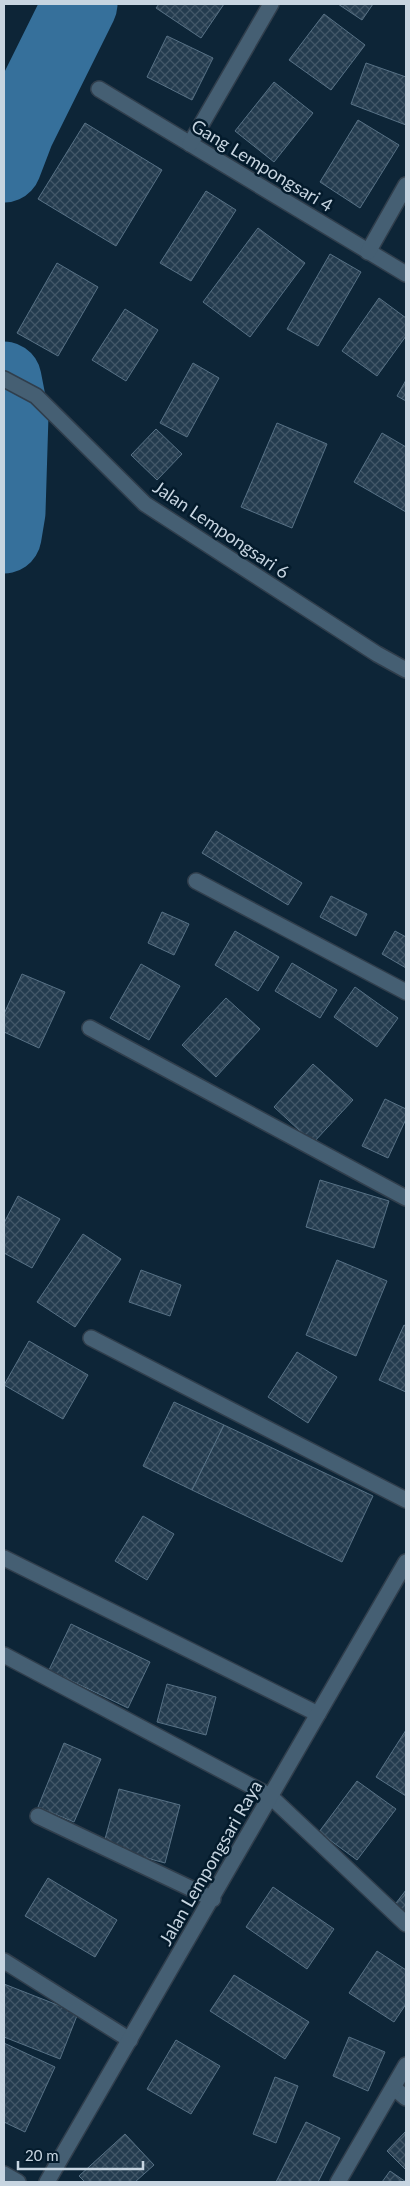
<svg xmlns="http://www.w3.org/2000/svg" width="410" height="2186" font-family="Lato,sans-serif">
  <defs>
    <pattern id="building-cross-hatch" width="8" height="8" patternUnits="userSpaceOnUse" patternTransform="scale(1.25)"><rect width="8" height="8" fill="#243c4f"/><path d="M0 0l8 8M0 8l8-8" fill="none" stroke="#425768"/></pattern>
  </defs>
  <rect width="100%" height="100%" fill="#0d2537"/>
  <g fill="none" stroke-linecap="round" stroke-linejoin="round">
    <g stroke="#36709b" stroke-width="75">
      <polyline points="4,165 17,131 80,4"/>
      <polyline points="4,379 11,415 8,512 4,536"/>
    </g>
  </g>
  <g fill="url(#building-cross-hatch)" stroke="#577185">
    <polygon points="159,4 224,4 201,38 156,8"/>
    <polygon points="338,4 373,4 362,20"/>
    <polygon points="324,14 365,45 331,90 289,60"/>
    <polygon points="167,36 213,58 192,100 147,77"/>
    <polygon points="366,63 406,77 406,125 351,104"/>
    <polygon points="274,82 313,113 274,162 235,131"/>
    <polygon points="358,120 399,145 360,208 320,182"/>
    <polygon points="85,123 162,170 116,246 38,199"/>
    <polygon points="206,191 236,210 191,281 160,263"/>
    <polygon points="258,228 305,263 250,337 203,302"/>
    <polygon points="330,254 361,272 318,346 287,329"/>
    <polygon points="57,263 98,287 58,356 17,333"/>
    <polygon points="379,298 406,318 406,336 377,376 342,351"/>
    <polygon points="125,309 158,330 126,381 92,360"/>
    <polygon points="193,363 219,378 187,437 160,423"/>
    <polygon points="406,380 406,401 397,396"/>
    <polygon points="277,423 327,444 292,528 241,507"/>
    <polygon points="156,429 182,454 157,480 131,455"/>
    <polygon points="382,433 406,447 406,512 354,482"/>
    <polygon points="216,831 302,883 288,905 202,853"/>
    <polygon points="331,896 367,914 356,936 320,917"/>
    <polygon points="162,912 189,924 174,955 148,943"/>
    <polygon points="235,931 279,957 258,991 215,965"/>
    <polygon points="395,931 406,937 406,968 382,954"/>
    <polygon points="292,963 337,990 320,1018 275,991"/>
    <polygon points="141,964 180,986 149,1040 110,1018"/>
    <polygon points="22,974 65,992 39,1048 4,1032 4,1014"/>
    <polygon points="355,987 398,1018 377,1047 334,1017"/>
    <polygon points="226,998 260,1029 216,1077 182,1045"/>
    <polygon points="313,1064 353,1100 313,1143 274,1107"/>
    <polygon points="385,1099 406,1109 406,1119 388,1158 362,1146"/>
    <polygon points="320,1180 389,1201 374,1248 306,1227"/>
    <polygon points="18,1196 60,1219 32,1268 4,1253 4,1223"/>
    <polygon points="83,1234 121,1259 75,1327 37,1302"/>
    <polygon points="337,1260 387,1281 356,1356 306,1335"/>
    <polygon points="141,1270 181,1285 170,1316 129,1302"/>
    <polygon points="404,1325 406,1326 406,1392 379,1380"/>
    <polygon points="29,1341 88,1375 63,1419 4,1385"/>
    <polygon points="297,1352 337,1377 308,1423 268,1397"/>
    <polygon points="174,1402 224,1425 192,1490 143,1466"/>
    <polygon points="224,1425 373,1496 342,1562 192,1490"/>
    <polygon points="143,1516 174,1534 147,1580 115,1561"/>
    <polygon points="71,1624 150,1662 128,1708 49,1670"/>
    <polygon points="167,1684 216,1697 206,1735 157,1722"/>
    <polygon points="406,1730 406,1796 376,1777"/>
    <polygon points="64,1743 101,1759 74,1822 38,1807"/>
    <polygon points="357,1781 396,1809 357,1860 319,1832"/>
    <polygon points="119,1789 180,1805 165,1863 103,1846"/>
    <polygon points="48,1878 117,1920 95,1957 25,1916"/>
    <polygon points="273,1887 334,1929 307,1969 246,1927"/>
    <polygon points="406,1890 406,1917 393,1907"/>
    <polygon points="377,1951 406,1970 406,2004 394,2022 349,1993"/>
    <polygon points="234,1975 309,2022 285,2059 210,2011"/>
    <polygon points="4,1984 78,2013 60,2059 4,2037"/>
    <polygon points="349,2037 385,2052 368,2091 333,2076"/>
    <polygon points="176,2040 220,2066 191,2114 147,2089"/>
    <polygon points="4,2043 55,2067 25,2132 4,2122"/>
    <polygon points="275,2077 298,2086 276,2143 253,2134"/>
    <polygon points="306,2122 340,2138 318,2182 276,2182"/>
    <polygon points="406,2131 406,2170 387,2151"/>
    <polygon points="125,2134 154,2165 135,2182 85,2182 79,2176"/>
    <polygon points="390,2171 406,2182 382,2182"/>
  </g>
  <g fill="none" stroke-linecap="round" stroke-linejoin="round">
    <defs>
      <g id="street">
        <polyline points="99,89 406,274"/>
        <polyline points="190,144 271,4"/>
        <polyline points="368,252 406,185"/>
        <polyline points="4,379 36,396 145,504 377,654 406,670"/>
        <polyline points="196,881 406,992"/>
        <polyline points="90,1028 406,1198"/>
        <polyline points="91,1338 406,1500"/>
        <polyline points="4,1558 318,1714"/>
        <polyline points="4,1655 270,1796 406,1924"/>
        <polyline points="38,1816 213,1899"/>
        <polyline points="4,1961 130,2040"/>
        <polyline points="394,2088 406,2098"/>
        <polyline points="4,2174 18,2182"/>
        <polyline points="338,2182 406,2065"/>
      </g>
      <polyline id="secondary" points="47,2182 406,1562"/>
    </defs>
    <use href="#street" stroke="#303e4c" stroke-width="18"/>
    <use href="#secondary" stroke="#303e4c" stroke-width="18"/>
    <use href="#street" stroke="#455f73" stroke-width="15"/>
    <use href="#secondary" stroke="#455f73" stroke-width="15"/>
  </g>
  <g text-anchor="middle" stroke-width="5" stroke-linejoin="round" paint-order="stroke">
    <g font-size="18" fill="#c7d5e1" stroke="#041b2c">
      <text transform="translate(262 166) rotate(31)" y="6">Gang Lempongsari 4</text>
      <text transform="translate(221 530) rotate(34)" y="6">Jalan Lempongsari 6</text>
      <text transform="translate(211 1863) rotate(-60)" y="6">Jalan Lempongsari Raya</text>
    </g>
  </g>
  <rect width="410" height="2186" fill="none" stroke="#c7d5e1" stroke-width="10"/>
  <path d="M18 2161v8h125v-8" fill="none" stroke="#c7d5e1" stroke-width="2.5"/>
  <text x="25" y="2161" font-size="15" fill="#c7d5e1" stroke="#041b2c" stroke-width="4" paint-order="stroke">20 m</text>
</svg>
